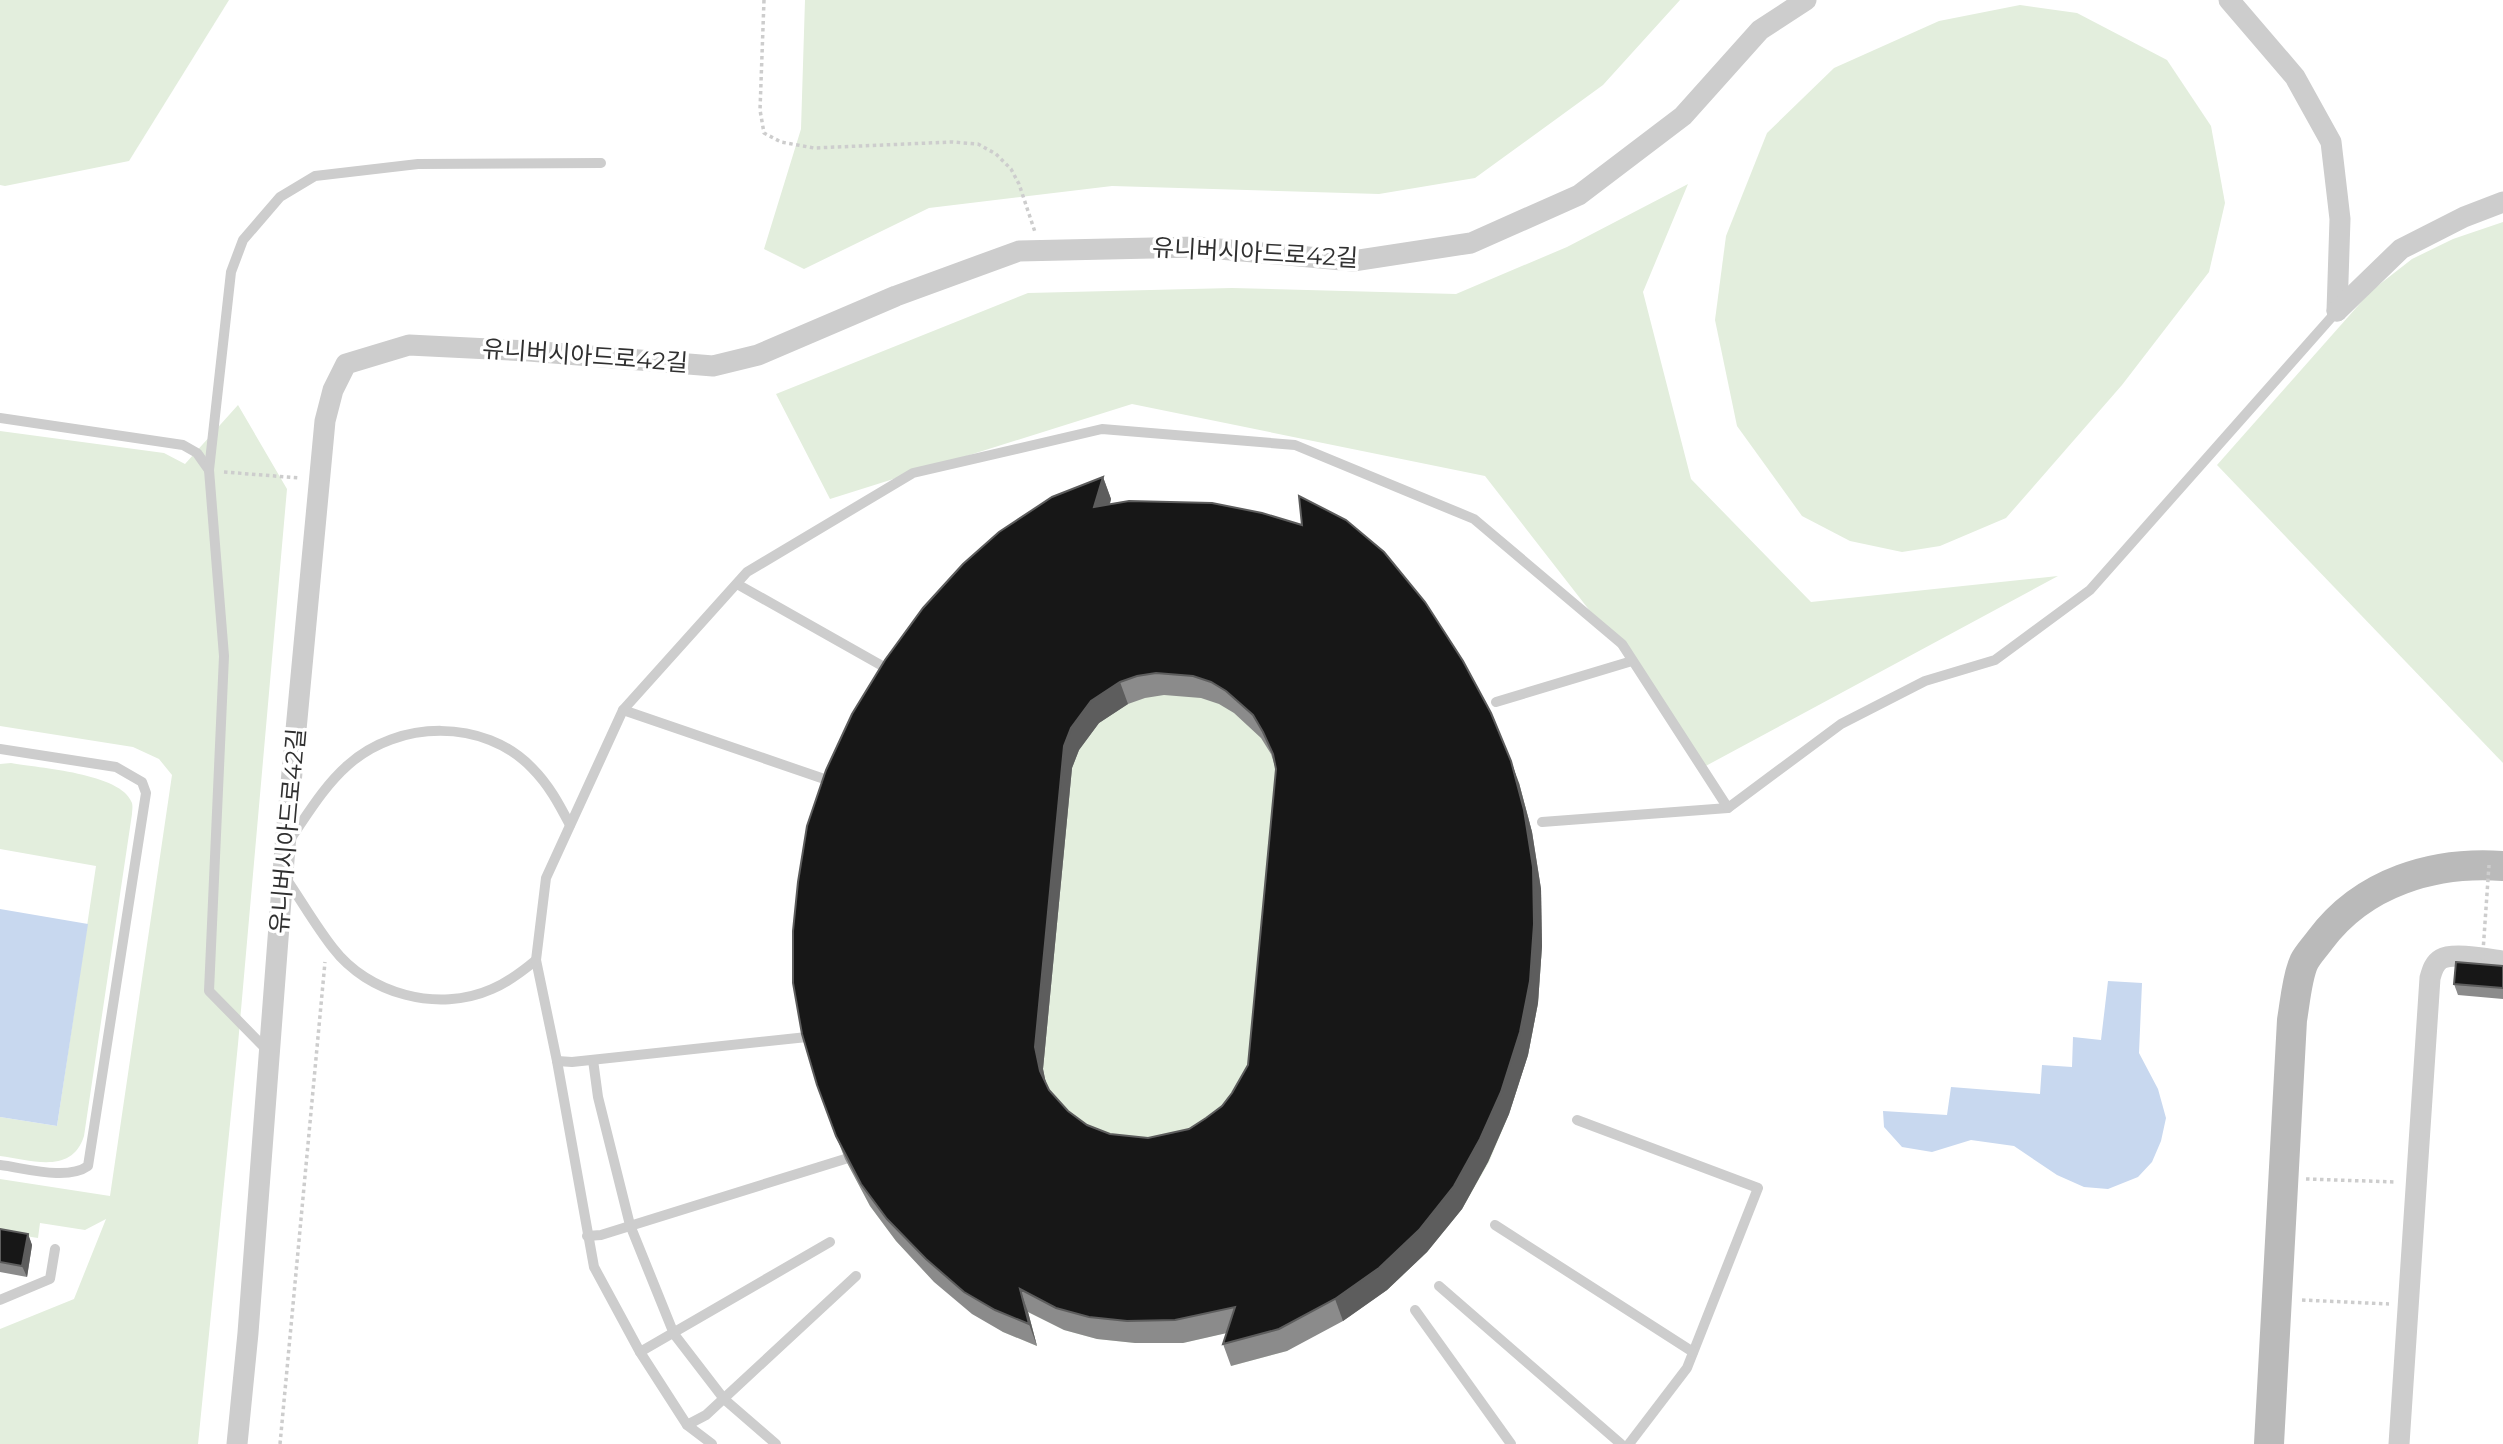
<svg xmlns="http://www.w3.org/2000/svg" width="2503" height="1444" font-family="Montserrat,'Noto Sans KR',sans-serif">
  <rect width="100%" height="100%" fill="#fff"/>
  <g fill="#e3eedd">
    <polygon points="0,0 229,0 129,161 5,186 0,185"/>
    <polygon points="805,0 1680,0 1603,85 1475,178 1379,194 1112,186 929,208 804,269 764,249 801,129"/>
    <polygon points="2020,5 2077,13 2167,60 2211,126 2225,203 2209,272 2122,385 2006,518 1940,546 1902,552 1850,541 1802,516 1737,426 1715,320 1726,236 1767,133 1834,68 1939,21"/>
    <polygon points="1688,184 1643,292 1691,479 1811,602 2058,576 1702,768 1625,656 1485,476 1132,404 830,499 776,394 1028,293 1232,288 1456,294 1567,247"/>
    <polygon points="2503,222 2503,763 2217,465 2371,291 2412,259 2453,239"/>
    <polygon points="238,405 287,489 238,1044 198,1444 0,1444 0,1329 74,1299 106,1219 85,1230 40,1223 38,1238 0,1232 0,1179 110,1196 172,775 159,759 133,747 0,726 0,431 164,453 185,464"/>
    <polygon points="1111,499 1102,528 1499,735 1519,783 1532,832 1542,946 1538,1003 1528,1055 1509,1114 1489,1162 1462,1209 1427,1252 1387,1290 1287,1351 1231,1366 1243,1329 1183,1343 1135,1343 1097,1339 1064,1330 1028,1312 1037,1346 1003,1332 934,1281 896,1241 870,1206 845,1159 825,1107 810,1056 1060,520"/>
    <path d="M11,763C38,768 122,773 132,803C133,807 132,811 132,814L84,1136C72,1175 31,1160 0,1156V1117L57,1126L96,866L0,849V764Z"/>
  </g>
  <g fill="#c8d8ef">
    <polygon points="0,909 88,924 57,1126 0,1117"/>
    <polygon points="2108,981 2142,983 2139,1053 2158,1089 2166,1118 2161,1141 2152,1162 2138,1177 2108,1189 2084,1187 2057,1175 2014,1146 1971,1140 1932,1152 1902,1147 1884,1127 1883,1111 1947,1115 1951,1087 2040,1094 2042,1065 2072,1067 2073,1037 2101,1040"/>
  </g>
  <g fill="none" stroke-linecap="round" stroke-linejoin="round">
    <g stroke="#cdcdcd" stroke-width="3.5" stroke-dasharray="3.5 3.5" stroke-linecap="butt">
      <polyline points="764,0 760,110 764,133 781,142 814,148 952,142 978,144 996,154 1011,169 1019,184 1035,232"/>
      <polyline points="224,472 300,478"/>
      <polyline points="2306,1179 2396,1182"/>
      <polyline points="2302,1300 2389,1304"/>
      <polyline points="280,1444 325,962"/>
    </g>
    <g stroke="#cdcdcd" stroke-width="10">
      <polyline points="0,418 183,445 197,453 209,470"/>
      <polyline points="737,584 893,672"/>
      <polyline points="1496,702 1632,661"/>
      <polyline points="623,710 836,783"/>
      <path d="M0,749L116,767L142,782L146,793L88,1166C67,1181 25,1168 0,1165"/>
      <polyline points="1542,822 1728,808 1841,724 1925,681 1995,660 2090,590 2337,311"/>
      <path d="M289,841C307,815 324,786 348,765C398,720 484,718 532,768C549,785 559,804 570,825"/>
      <path d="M285,877C301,900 315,925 333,948C368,994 438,1013 492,989C508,982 523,971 536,960"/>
      <polyline points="268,1051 209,991 224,656 209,470 231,272 243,240 280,197 315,176 418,164 601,163"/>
      <polyline points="593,1060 598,1097 630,1225 674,1334 724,1399 776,1444"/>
      <polyline points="557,1061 572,1062 807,1037"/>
      <polyline points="1577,1120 1758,1188 1687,1368 1629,1444"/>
      <polyline points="1495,1225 1693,1352"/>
      <polyline points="587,1236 601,1235 845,1159"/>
      <polyline points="1439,1286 1621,1444"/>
      <polyline points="0,1300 50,1279 55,1249"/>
      <polyline points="1415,1310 1511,1444"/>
      <polyline points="640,1352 830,1242"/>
      <polyline points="687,1425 706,1415 856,1276"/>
      <polyline points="712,1444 687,1425 640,1352 594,1267 557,1061 536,960 546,878 623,710 747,572 913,473 1102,429 1295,445 1474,519 1622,644 1728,808"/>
    </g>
    <g stroke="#cdcdcd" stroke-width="21">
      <polyline points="2229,0 2295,77 2331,142 2340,219 2337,311"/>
      <polyline points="2337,311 2401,249 2464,217 2503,202"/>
      <polyline points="237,1444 248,1333 285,847 325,421 333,390 346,364 409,345 529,351 713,366 758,355 896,296 1019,251 1197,247 1353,261 1471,243 1579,195 1683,116 1760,30 1806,0"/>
      <path d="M2399,1444L2430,978C2432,971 2434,963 2441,959C2453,952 2488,959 2503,961"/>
    </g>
    <path stroke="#bababa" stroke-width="30" d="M2269,1444L2292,1020C2295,1003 2297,977 2304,962C2308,954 2315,947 2320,940C2363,882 2434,861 2503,866"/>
    <polyline stroke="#cdcdcd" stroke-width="3.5" stroke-dasharray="3.5 3.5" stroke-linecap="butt" points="2482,966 2489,865"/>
  </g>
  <g fill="#8b8b8b" fill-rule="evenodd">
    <path d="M1103,477L1111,499L1110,504L1519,783L1532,832L1541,889L1542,946L1538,1003L1528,1055L1509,1114L1488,1162L1462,1209L1427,1252L1387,1290L1343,1321L1287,1351L1231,1366L1223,1344L1227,1333L1183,1343H1135L1097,1339L1064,1330L1028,1312L1037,1346L1003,1332L972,1314L934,1282L896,1241L870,1206L845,1159L817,1085ZM1164,695L1201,698L1219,704L1234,713L1261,738L1271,754L1276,769L1248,1065L1232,1093L1222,1106L1206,1118L1189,1129L1148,1138L1110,1134L1087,1125L1068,1111L1049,1090L1046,1084L1043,1069L1072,768L1079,750L1099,723L1128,704L1145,698Z"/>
    <polygon points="2503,966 2503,999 2458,995 2454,984"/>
    <polygon points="0,1229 28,1234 32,1245 27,1277 0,1272"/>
  </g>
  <g fill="#5d5d5d">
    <polygon points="1103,477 1111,499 1102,529 1094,507"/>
    <polygon points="1120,682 1128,704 1099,723 1079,750 1072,768 1043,1069 1048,1093 1040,1071 1035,1047 1064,746 1071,728 1091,701"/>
    <polygon points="1511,761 1519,783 1532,832 1541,889 1542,946 1538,1003 1528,1055 1509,1114 1488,1162 1462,1209 1427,1252 1387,1290 1343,1321 1335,1299"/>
    <polygon points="28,1234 32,1245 27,1277 22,1266"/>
    <polygon points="1020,1289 1028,1312 1037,1346 1029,1324"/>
  </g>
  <g fill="#171717" stroke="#5d5d5d" stroke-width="2" fill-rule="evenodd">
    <path d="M1103,477L1094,507L1129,501L1212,503L1262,513L1302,525L1299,496L1346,520L1384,552L1425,602L1463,661L1491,713L1511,761L1524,810L1533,867L1534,924L1530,981L1520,1032L1501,1092L1480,1139L1454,1186L1419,1230L1379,1268L1335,1299L1279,1329L1223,1344L1235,1307L1175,1320L1127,1321L1089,1317L1056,1308L1020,1289L1029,1324L995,1310L964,1292L926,1259L887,1219L861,1184L836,1136L817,1085L802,1034L793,983V931L798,882L807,826L826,770L852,714L885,660L923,608L963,564L999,532L1052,497ZM1156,673L1193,676L1211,682L1226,691L1253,715L1263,732L1273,754L1276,769L1248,1065L1232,1093L1222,1106L1206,1118L1189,1129L1148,1138L1110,1134L1087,1125L1068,1111L1049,1090L1040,1071L1035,1047L1064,746L1071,728L1091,701L1120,682L1137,676Z"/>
    <polygon points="2456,962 2503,966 2503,988 2454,984"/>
    <polygon points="0,1229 28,1234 22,1266 0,1262"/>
  </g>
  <g text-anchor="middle" stroke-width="7" stroke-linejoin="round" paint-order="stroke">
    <g font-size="24" fill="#303030" stroke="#fff">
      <text transform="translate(1255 253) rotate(3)" y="8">유니버시아드로42길</text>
      <text transform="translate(585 356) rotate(4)" y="8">유니버시아드로42길</text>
      <text transform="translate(288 831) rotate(-85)" y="8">유니버시아드로42길</text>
    </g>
  </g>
</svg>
